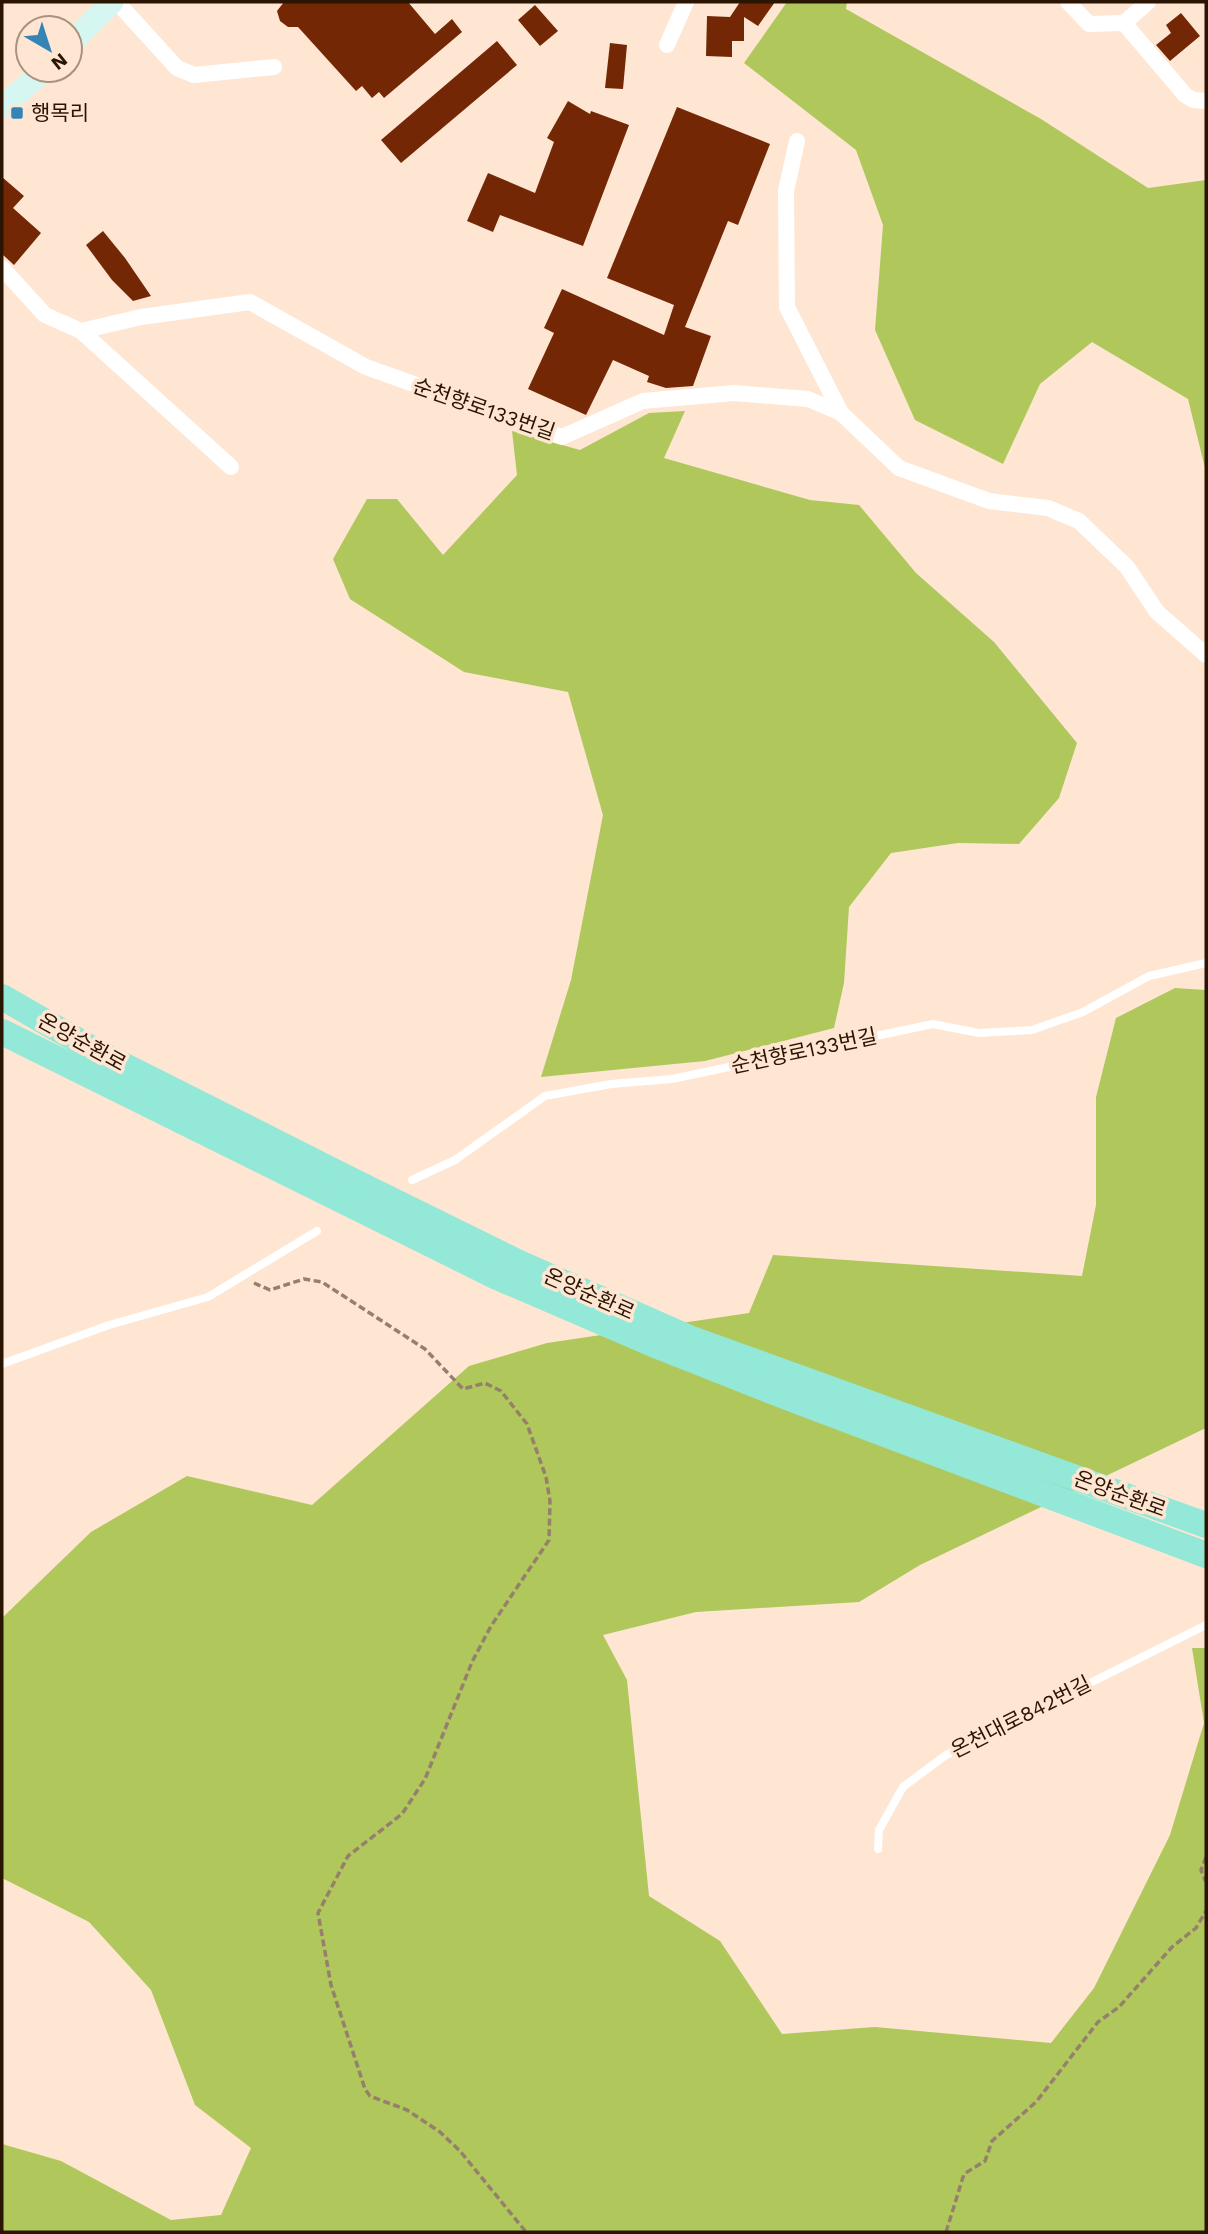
<svg xmlns="http://www.w3.org/2000/svg" width="1208" height="2234" font-family="'Work Sans','Noto Sans KR',sans-serif">
  <rect width="100%" height="100%" fill="#fee6d3"/>
  <g fill="#afc75b">
    <polygon points="787,2 847,2 846,9 1041,119 1148,188 1206,180 1206,472 1188,399 1092,342 1040,384 1003,464 915,420 875,330 883,225 856,150 744,63"/>
    <polygon points="685,411 664,458 810,500 859,505 916,573 994,642 1077,743 1059,798 1019,844 958,843 891,853 849,907 844,983 834,1028 705,1061 541,1077 571,980 603,815 568,692 464,672 350,599 333,559 367,499 397,499 443,555 517,475 512,431 580,450 649,413"/>
    <polygon points="1175,988 1206,990 1206,1428 920,1565 859,1602 696,1612 603,1635 627,1680 649,1896 720,1941 782,2034 875,2027 1051,2043 1094,1988 1170,1835 1204,1723 1192,1648 1206,1648 1206,2232 2,2232 2,2144 61,2161 171,2220 221,2215 251,2148 195,2105 151,1990 89,1922 2,1878 2,1618 91,1532 187,1476 312,1505 469,1366 547,1343 749,1313 773,1255 1082,1276 1096,1205 1096,1097 1116,1018"/>
  </g>
  <g fill="#742705">
    <polygon points="284,2 408,2 435,34 452,19 462,32 384,98 379,92 372,98 362,86 356,91 298,27 288,27 280,21 277,11"/>
    <polygon points="740,2 775,2 758,26 744,17 744,41 732,41 732,57 706,56 707,16 730,17"/>
    <polygon points="535,5 558,31 540,46 518,20"/>
    <polygon points="1181,13 1200,36 1170,61 1156,45 1171,33 1166,25"/>
    <polygon points="497,41 517,65 401,163 381,140"/>
    <polygon points="610,43 627,45 623,89 605,88"/>
    <polygon points="568,101 590,114 591,111 629,125 583,246 500,215 493,232 467,221 488,173 535,193 554,142 547,138"/>
    <polygon points="677,107 770,144 738,225 728,221 685,327 711,336 693,386 666,388 647,382 649,376 613,360 586,415 528,389 554,333 544,328 562,289 664,335 674,305 607,278"/>
    <polygon points="2,177 24,196 13,208 41,233 14,265 2,254"/>
    <polygon points="103,231 125,258 151,296 133,301 112,280 86,245"/>
  </g>
  <g fill="none" stroke-linecap="round" stroke-linejoin="round">
    <g stroke="#96806d" stroke-width="3.5" stroke-dasharray="7 3.5" stroke-linecap="butt">
      <polyline points="254,1283 270,1290 304,1279 322,1282 425,1349 463,1389 485,1383 501,1391 527,1424 546,1477 550,1501 549,1540 491,1626 472,1662 425,1779 402,1814 348,1856 318,1913 331,1985 365,2089 370,2096 407,2110 440,2132 460,2151 526,2232"/>
      <polyline points="1206,1857 1201,1870 1206,1882"/>
      <polyline points="946,2232 964,2174 985,2161 992,2141 1036,2102 1098,2022 1119,2007 1172,1947 1196,1928 1206,1911"/>
    </g>
    <g stroke="#fff" stroke-width="8">
      <polyline points="412,1180 455,1160 545,1096 611,1084 672,1079 933,1024 979,1033 1032,1030 1083,1012 1149,976 1206,963"/>
      <polyline points="2,1364 109,1325 208,1297 317,1231"/>
      <polyline points="878,1849 879,1830 903,1787 946,1755 1206,1625"/>
    </g>
    <g stroke="#fff" stroke-width="16">
      <polyline points="117,2 177,68 194,75 274,67"/>
      <polyline points="1068,2 1089,24 1124,23"/>
      <polyline points="1148,2 1124,23 1185,95 1193,100 1206,101"/>
      <polyline points="667,45 686,2"/>
      <polyline points="797,141 786,191 787,307 841,413"/>
      <polyline points="2,268 45,315 81,331 141,317 250,302 366,367 562,437 643,401 734,393 808,399 841,413 899,468 989,501 1048,508 1079,521 1127,567 1157,612 1206,655"/>
      <polyline points="81,331 231,467"/>
    </g>
    <g stroke="#d6f7f1" stroke-width="23">
      <polyline points="70,44 112,2"/>
      <polyline points="2,107 44,70"/>
    </g>
    <g stroke="#93e8d8" stroke-width="26">
      <polyline points="2,997 101,1054 347,1178 519,1263 689,1338 1206,1525"/>
      <polyline points="2,1032 497,1277 660,1347 797,1401 1206,1555"/>
    </g>
  </g>
  <rect fill="#3484b5" stroke="#fee6d3" stroke-width="2.5" x="10" y="106" width="14" height="14" rx="3.5"/>
  <g text-anchor="middle" stroke-width="7" stroke-linejoin="round" paint-order="stroke">
    <g font-size="21" fill="#2a1503" stroke="#fee6d3" text-anchor="start">
      <text x="31" y="120">행목리</text>
    </g>
    <g font-size="21" fill="#2a1503" stroke="#fee6d3">
      <text transform="translate(484 409) rotate(19)" y="7">순천향로133번길</text>
      <text transform="translate(82 1042) rotate(29)" y="7">온양순환로</text>
      <text transform="translate(804 1051) rotate(-12)" y="7">순천향로133번길</text>
      <text transform="translate(589 1294) rotate(24)" y="7">온양순환로</text>
      <text transform="translate(1120 1494) rotate(20)" y="7">온양순환로</text>
      <text transform="translate(1021 1717) rotate(-27)" y="7">온천대로842번길</text>
    </g>
  </g>
  <rect width="1208" height="2234" fill="none" stroke="#2a1503" stroke-width="7"/>
  <g transform="translate(49 49) rotate(141)"><circle r="33" fill="#fee6d3" stroke="#a99280" stroke-width="2"/>
  <path d="M0-5L12 26L0 18L-12 26Z" fill="#3484b5"/>
  <text y="-10" font-size="19" font-weight="bold" text-anchor="middle" fill="#2a1503">N</text>
  </g>
</svg>
